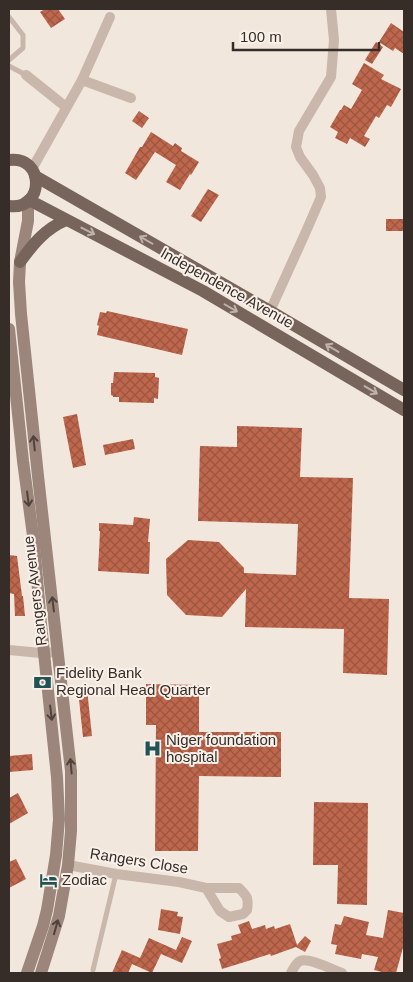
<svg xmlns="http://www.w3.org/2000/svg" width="413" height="982" font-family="Helvetica,sans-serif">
  <defs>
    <pattern id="building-cross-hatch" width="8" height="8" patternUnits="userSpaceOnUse" patternTransform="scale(1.25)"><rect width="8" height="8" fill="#bf674d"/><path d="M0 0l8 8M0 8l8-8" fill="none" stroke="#9c5540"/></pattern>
  </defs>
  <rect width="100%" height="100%" fill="#f1e7dd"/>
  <g fill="url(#building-cross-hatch)">
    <polygon points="45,9 58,9 65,19 51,28 40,12"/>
    <polygon points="391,23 404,32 404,54 395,48 393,51 379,42"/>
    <polygon points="376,42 383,47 372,64 365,60"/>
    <polygon points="364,63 384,75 381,79 401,89 391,107 387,105 379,118 376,116 364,136 370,139 365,147 350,138 347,144 335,138 338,132 330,127 340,110 341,110 344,105 351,109 362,90 352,84"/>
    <polygon points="139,111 149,118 142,128 132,121"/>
    <polygon points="151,132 173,146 175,143 182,148 181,151 199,162 191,175 190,174 180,190 166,182 176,165 155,152 136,180 125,173 140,147 142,147"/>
    <polygon points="208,189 219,195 201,222 191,216"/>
    <rect x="386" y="219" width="18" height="12"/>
    <polygon points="107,311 188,329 182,355 97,335 99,326 97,325 100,312 106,313"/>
    <polygon points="114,372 155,373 155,377 159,378 158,399 154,398 154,403 119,402 119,397 113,397 113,396 111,395 111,383 113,383"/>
    <polygon points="77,414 86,465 73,468 63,417"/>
    <polygon points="237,426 302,428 300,477 353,478 349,598 389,599 387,675 343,673 344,629 245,627 246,589 222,617 186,615 167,595 166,559 188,540 219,542 244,568 244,573 296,575 298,524 198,521 200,446 237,447"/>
    <polygon points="133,439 135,449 105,455 103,445"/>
    <polygon points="134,517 150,519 148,542 150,542 149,574 98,571 100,531 99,531 99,523 133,525"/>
    <polygon points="9,555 17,556 22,596 23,596 25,616 15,616 14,594 9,593"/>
    <polygon points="146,684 199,685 199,732 281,732 281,777 199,776 198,851 155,851 156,725 146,725"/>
    <polygon points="87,689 92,736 83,737 78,690"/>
    <polygon points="32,754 33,770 9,772 9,756"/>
    <polygon points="18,793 28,813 9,824 9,798"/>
    <polygon points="314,802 368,803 367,905 337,904 338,865 313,865"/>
    <polygon points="16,859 26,879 9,888 9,862"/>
    <polygon points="161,909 178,912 177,916 183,917 180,934 158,930"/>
    <polygon points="388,910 404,913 404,944 396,973 386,973 374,970 378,957 362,954 361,959 335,954 337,945 331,944 335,924 341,925 344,916 369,922 366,935 383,938"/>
    <polygon points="249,921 252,929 265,925 266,929 274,926 275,929 290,924 297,945 305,936 311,941 305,952 296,947 271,956 270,954 222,969 219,959 221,958 217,944 232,940 231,936 241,933 238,925"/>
    <polygon points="182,937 192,941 182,963 161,954 152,973 132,964 128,973 112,973 122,950 140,958 149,938 176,950"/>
  </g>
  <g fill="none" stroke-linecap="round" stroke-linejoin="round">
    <g stroke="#c8b7aa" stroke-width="5">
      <polyline points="9,17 23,35 23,48 9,60"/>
      <polyline points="9,66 26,75"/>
      <polyline points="93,970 116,874"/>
    </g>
    <g stroke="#c8b7aa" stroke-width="10">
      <polyline points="26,75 66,107"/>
      <polyline points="82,80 131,98"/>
      <polyline points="32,169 82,80 110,17"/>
      <polyline points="270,311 304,236 321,197 320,188 313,175 300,157 296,147 299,131 331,77 334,40 331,9"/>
      <polyline points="9,650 41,653 58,652"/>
      <path d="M68,865L116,874L179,882L206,888H239C247,896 249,898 247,910L243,914L229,917L220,911L206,888"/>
      <path d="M291,973C293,969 296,963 300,961C309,957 333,970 342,973"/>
    </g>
    <g stroke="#9c867b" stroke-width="12">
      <polyline points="26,202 28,210 28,221 20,262 19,282 21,314 38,476 71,771 71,831 68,865 59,916 41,973"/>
      <polyline points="9,329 23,461 34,543 41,624 57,777 59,819 56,855 47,910 43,926 27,973"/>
    </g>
    <g stroke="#77645b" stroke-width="12">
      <path d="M9,160C45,155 45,211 9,206"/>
      <polyline points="35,176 270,311 404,390"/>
      <polyline points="29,200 203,291 404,410"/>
      <path d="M20,262C33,244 45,229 66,220"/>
    </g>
  </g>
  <defs><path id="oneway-shaft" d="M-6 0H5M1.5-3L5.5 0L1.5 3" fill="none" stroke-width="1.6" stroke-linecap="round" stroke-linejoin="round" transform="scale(1.25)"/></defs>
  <g stroke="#beb2a9">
    <use href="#oneway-shaft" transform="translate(88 231) rotate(27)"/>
    <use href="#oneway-shaft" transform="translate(146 240) rotate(-150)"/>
    <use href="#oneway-shaft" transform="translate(231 308) rotate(30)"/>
    <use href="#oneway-shaft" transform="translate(332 348) rotate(-149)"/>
    <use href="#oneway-shaft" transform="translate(371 390) rotate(31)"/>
  </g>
  <g stroke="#50433e">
    <use href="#oneway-shaft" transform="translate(34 443) rotate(-96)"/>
    <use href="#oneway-shaft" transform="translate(28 499) rotate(83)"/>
    <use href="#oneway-shaft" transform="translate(53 604) rotate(-97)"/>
    <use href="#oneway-shaft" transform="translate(51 713) rotate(83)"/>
    <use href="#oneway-shaft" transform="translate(71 766) rotate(-95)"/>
    <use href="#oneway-shaft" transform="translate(56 927) rotate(-74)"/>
  </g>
  <defs>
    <symbol id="bank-bare" viewBox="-9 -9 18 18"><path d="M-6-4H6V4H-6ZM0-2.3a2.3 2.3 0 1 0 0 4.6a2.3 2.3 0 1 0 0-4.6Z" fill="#215355" stroke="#f9f1e9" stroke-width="2.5" paint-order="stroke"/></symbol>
    <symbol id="hospital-bare" viewBox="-9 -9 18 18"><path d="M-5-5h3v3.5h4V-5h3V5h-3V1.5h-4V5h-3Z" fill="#215355" stroke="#f9f1e9" stroke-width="2.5" paint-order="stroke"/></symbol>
    <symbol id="hotel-bare" viewBox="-9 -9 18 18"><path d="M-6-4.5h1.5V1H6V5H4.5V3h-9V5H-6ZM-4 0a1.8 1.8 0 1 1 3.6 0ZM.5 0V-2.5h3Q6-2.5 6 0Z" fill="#215355" stroke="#f9f1e9" stroke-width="2.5" paint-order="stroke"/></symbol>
  </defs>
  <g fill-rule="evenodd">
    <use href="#bank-bare" x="30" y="670" width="25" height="25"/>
    <use href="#hospital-bare" x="140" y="736" width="25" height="25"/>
    <use href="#hotel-bare" x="36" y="868" width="25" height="25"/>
  </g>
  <g text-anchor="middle" stroke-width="4" stroke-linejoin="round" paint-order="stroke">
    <g font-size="15" fill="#362d29" stroke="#f9f1e9">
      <text transform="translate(227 288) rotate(29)" y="5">Independence Avenue</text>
      <text transform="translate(35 591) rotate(-97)" y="5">Rangers Avenue</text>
      <text transform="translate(139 861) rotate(9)" y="5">Rangers Close</text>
    </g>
    <g font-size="15" fill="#362d29" stroke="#f9f1e9" text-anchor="start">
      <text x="56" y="678">Fidelity Bank<tspan x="56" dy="17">Regional Head Quarter</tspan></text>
      <text x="166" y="745">Niger foundation<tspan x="166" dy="17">hospital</tspan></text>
      <text x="62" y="885">Zodiac</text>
    </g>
  </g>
  <rect width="413" height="982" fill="none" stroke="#362d29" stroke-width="20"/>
  <path d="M233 42v8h146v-8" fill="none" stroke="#362d29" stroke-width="2.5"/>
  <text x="240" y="42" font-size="15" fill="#362d29" stroke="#f9f1e9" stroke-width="4" paint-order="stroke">100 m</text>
</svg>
